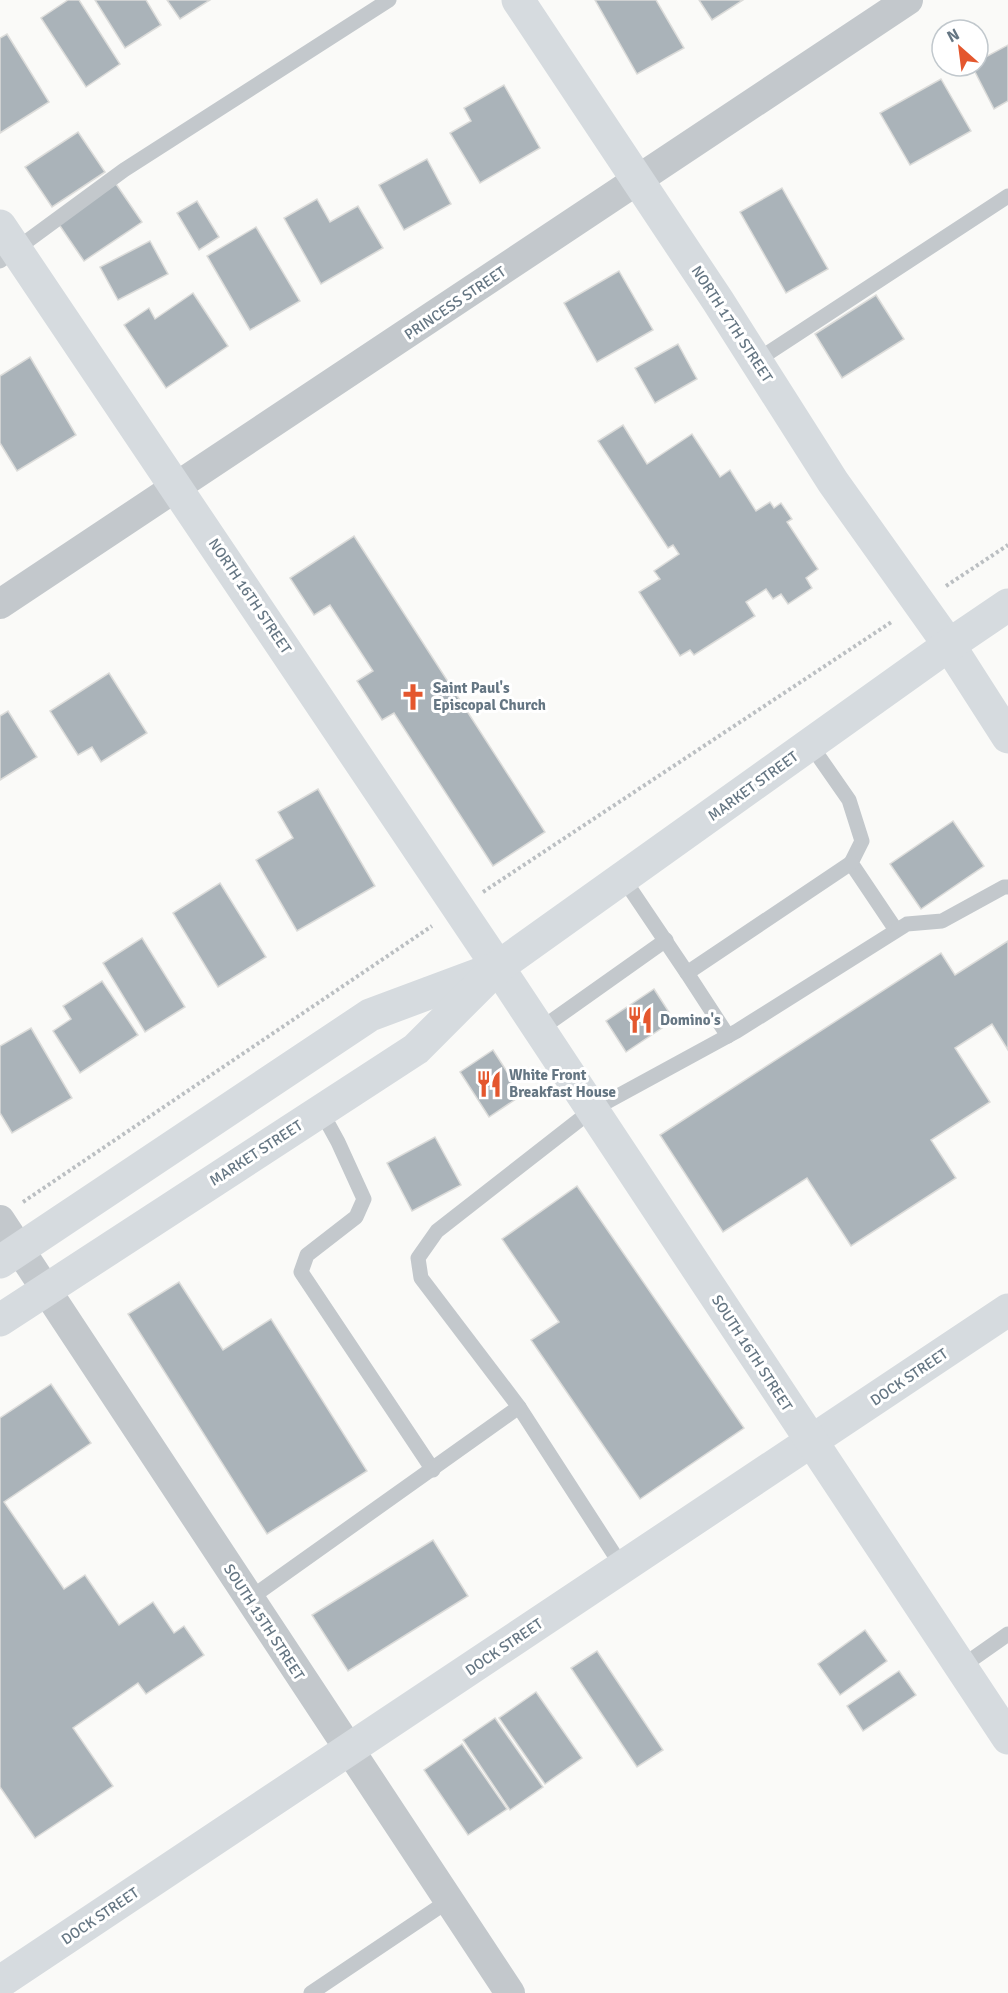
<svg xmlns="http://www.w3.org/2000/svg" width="1008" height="1993" font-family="Signika,sans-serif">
  <rect width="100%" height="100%" fill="#fafaf8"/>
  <g fill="#aab3b9" stroke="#dcdcda" stroke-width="1.5">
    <polygon points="68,0 79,0 120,64 86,87 41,18"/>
    <polygon points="95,0 146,0 161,25 125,48"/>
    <polygon points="167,0 210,0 180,19"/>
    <polygon points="595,0 656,0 684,48 637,74"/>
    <polygon points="699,0 743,0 712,20"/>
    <polygon points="7,34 49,102 0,133 0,38"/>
    <polygon points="1008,45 1008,101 994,109 972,66 978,66 978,61"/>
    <polygon points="941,79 971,131 910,165 880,113"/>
    <polygon points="504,85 540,148 480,183 450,133 471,121 464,108"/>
    <polygon points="78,132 105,172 52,207 25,167"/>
    <polygon points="427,159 451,204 404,230 379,185"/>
    <polygon points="116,184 142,222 84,261 58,223"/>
    <polygon points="782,188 828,269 786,293 740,212"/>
    <polygon points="317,199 330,222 358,206 383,248 321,284 284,218"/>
    <polygon points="197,201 219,237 199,250 177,213"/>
    <polygon points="256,227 300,301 250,330 207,256"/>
    <polygon points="150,241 168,274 118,300 100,267"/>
    <polygon points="619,271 653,330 597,362 564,303"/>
    <polygon points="193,293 228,346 166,388 124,325 149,308 155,319"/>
    <polygon points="876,295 904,339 842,378 815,334"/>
    <polygon points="678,344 697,379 655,403 635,368"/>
    <polygon points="30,357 76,435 17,471 0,443 0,376"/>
    <polygon points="623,425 647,464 692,434 720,477 730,470 756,511 770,502 774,508 781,503 792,519 787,522 818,569 806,578 812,588 788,604 781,594 773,599 766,589 746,602 755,616 694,655 690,650 680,656 639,592 660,579 654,571 679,554 673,545 668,548 598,441"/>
    <polygon points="354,536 545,832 493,866 394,713 382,720 357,681 373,671 330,605 314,615 290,578"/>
    <polygon points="109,673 147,733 101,762 92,747 78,755 50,711"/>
    <polygon points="8,711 37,757 0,780 0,716"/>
    <polygon points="318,789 375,886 297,931 256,860 293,838 278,812"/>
    <polygon points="953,821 984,866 921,909 890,864"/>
    <polygon points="220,883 266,957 218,987 173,913"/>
    <polygon points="142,938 185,1007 145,1032 103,963"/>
    <polygon points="1008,941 1008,1050 992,1024 955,1048 990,1102 931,1140 956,1178 851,1246 807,1178 723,1232 660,1135 941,953 955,975"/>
    <polygon points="102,981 138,1035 80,1073 53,1031 71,1019 63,1006"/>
    <polygon points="654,989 674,1020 626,1052 606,1021"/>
    <polygon points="31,1028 72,1098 12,1133 0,1113 0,1046"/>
    <polygon points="493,1050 522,1095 489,1117 460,1072"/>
    <polygon points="435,1137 461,1185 412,1211 387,1163"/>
    <polygon points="577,1186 744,1428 640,1499 531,1340 559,1322 502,1239"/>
    <polygon points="179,1282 223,1350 271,1319 367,1471 267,1534 128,1314"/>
    <polygon points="51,1384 91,1443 4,1502 64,1589 85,1575 119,1625 153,1602 174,1633 184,1626 204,1655 146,1694 138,1683 73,1728 113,1786 35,1838 0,1787 0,1418"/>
    <polygon points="433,1540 468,1596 348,1671 312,1615"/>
    <polygon points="865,1630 887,1661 840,1695 818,1664"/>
    <polygon points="597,1651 663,1750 637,1767 571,1668"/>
    <polygon points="899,1671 916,1695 863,1731 847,1706"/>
    <polygon points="536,1692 582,1758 545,1784 499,1718"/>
    <polygon points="495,1718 543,1787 510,1810 463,1740"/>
    <polygon points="462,1744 507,1809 468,1835 424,1770"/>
  </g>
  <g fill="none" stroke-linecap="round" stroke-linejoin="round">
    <g stroke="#bbbfc2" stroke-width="4" stroke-dasharray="3 3" stroke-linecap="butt">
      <polyline points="946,586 1008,545"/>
      <polyline points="483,892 893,621"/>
      <polyline points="23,1202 432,926"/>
    </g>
    <g stroke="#c3c8cc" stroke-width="15">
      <polyline points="0,261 124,170 389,0"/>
      <polyline points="756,361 1008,196"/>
      <polyline points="810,744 849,800 862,841 851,863 896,930"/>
      <polyline points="623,878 687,973 851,863"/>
      <polyline points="687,973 728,1036"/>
      <polyline points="539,1030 666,940"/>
      <polyline points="321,1111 338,1142 364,1199 356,1217 307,1255 301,1272 433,1470"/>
      <polyline points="519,1407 623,1568"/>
      <polyline points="249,1599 519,1407 421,1278 418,1258 437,1231 592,1110 737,1031 907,924 942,921 1004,887 1008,887"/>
      <polyline points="961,1667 1008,1634"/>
      <polyline points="311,1993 448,1901"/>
    </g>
    <g stroke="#c3c8cc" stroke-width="30">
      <polyline points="0,604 908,0"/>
      <polyline points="0,1220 510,1993"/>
    </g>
    <g stroke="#d6dbdf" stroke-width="33">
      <polyline points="518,0 718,301 833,482 949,645"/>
      <polyline points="0,226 498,967"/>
      <polyline points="0,1982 1008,1310"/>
    </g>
    <g stroke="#d6dbdf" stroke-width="33">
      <polyline points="949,645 1008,737"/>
      <polyline points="498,967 1008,1738"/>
      <polyline points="0,1262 370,1015 488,971"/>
      <polyline points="0,1320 416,1049 498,967 949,645 1008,605"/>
    </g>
  </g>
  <defs>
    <symbol id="church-bare" viewBox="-9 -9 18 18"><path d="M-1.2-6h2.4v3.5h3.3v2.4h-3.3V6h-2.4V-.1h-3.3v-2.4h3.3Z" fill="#e4572e" stroke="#fff" stroke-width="2.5" paint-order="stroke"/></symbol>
    <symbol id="restaurant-bare" viewBox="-9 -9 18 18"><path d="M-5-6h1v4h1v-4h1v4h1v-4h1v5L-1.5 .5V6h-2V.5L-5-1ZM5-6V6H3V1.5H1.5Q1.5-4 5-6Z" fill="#e4572e" stroke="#fff" stroke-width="2.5" paint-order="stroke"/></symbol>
  </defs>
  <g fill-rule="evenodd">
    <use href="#church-bare" x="394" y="678" width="38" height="38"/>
    <use href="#restaurant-bare" x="621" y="1001" width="38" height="38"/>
    <use href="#restaurant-bare" x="470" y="1065" width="38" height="38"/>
  </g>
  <g text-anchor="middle" stroke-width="6" stroke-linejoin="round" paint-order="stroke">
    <g font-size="15" fill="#657683" stroke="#fff">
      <text transform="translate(455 303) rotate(-34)" y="5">PRINCESS STREET</text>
      <text transform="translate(732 324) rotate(57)" y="5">NORTH 17TH STREET</text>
      <text transform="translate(250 596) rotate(56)" y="5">NORTH 16TH STREET</text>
      <text transform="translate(753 786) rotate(-36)" y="5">MARKET STREET</text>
      <text transform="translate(256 1153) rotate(-33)" y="5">MARKET STREET</text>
      <text transform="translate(752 1353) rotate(57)" y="5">SOUTH 16TH STREET</text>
      <text transform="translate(909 1377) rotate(-34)" y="5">DOCK STREET</text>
      <text transform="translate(264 1622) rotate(57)" y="5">SOUTH 15TH STREET</text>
      <text transform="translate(504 1647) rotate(-34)" y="5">DOCK STREET</text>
      <text transform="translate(100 1916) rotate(-34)" y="5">DOCK STREET</text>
    </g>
    <g font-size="15" font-weight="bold" fill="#657683" stroke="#fff" text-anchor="start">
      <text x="433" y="693">Saint Paul's<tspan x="433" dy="17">Episcopal Church</tspan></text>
      <text x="660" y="1025">Domino's</text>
      <text x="509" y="1080">White Front<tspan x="509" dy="17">Breakfast House</tspan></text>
    </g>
  </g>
  <g transform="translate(960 48) rotate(332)"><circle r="28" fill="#ffffff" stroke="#c1c8cd" stroke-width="1.5"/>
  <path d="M0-4.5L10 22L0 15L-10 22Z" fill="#e4572e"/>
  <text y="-9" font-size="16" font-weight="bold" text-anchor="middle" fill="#657683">N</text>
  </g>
</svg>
